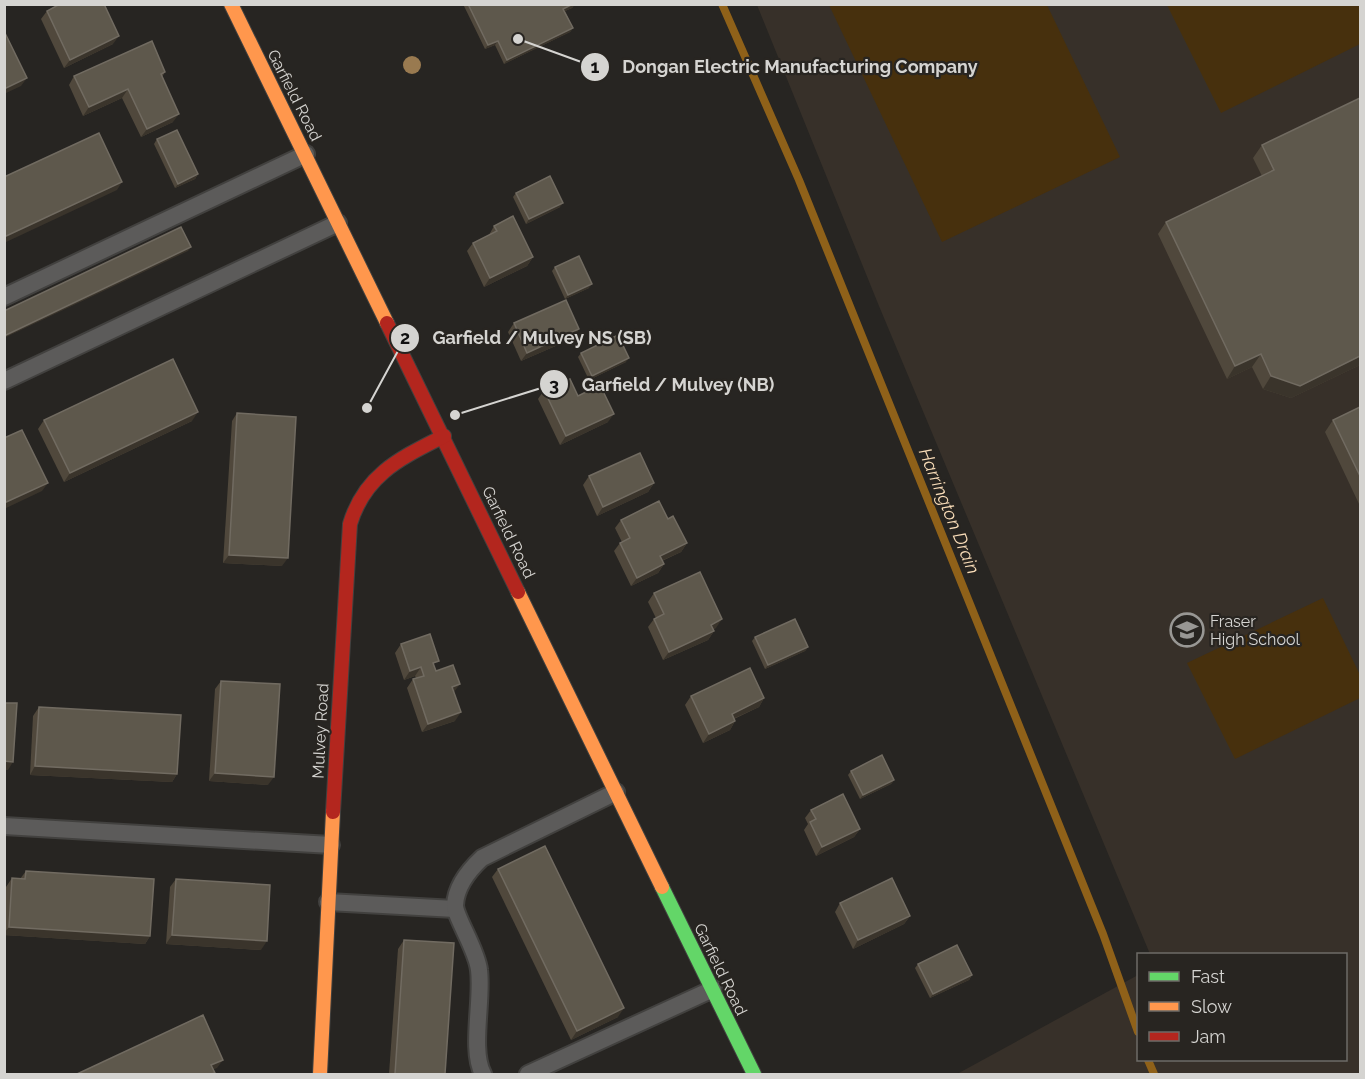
<svg xmlns="http://www.w3.org/2000/svg" width="1365" height="1079" font-family="Raleway,sans-serif">
  <rect width="100%" height="100%" fill="#272522"/>
  <polygon fill="#373029" points="757,5 1360,5 1360,1074 957,1074 1138,975 1138,1060 1346,1060 1346,954 1150,954 879,306"/>
  <g fill="#47300d">
    <polygon points="829,5 1047,5 1120,157 942,242"/>
    <polygon points="1167,5 1360,5 1360,44 1221,113"/>
    <polygon points="1323,598 1360,675 1360,698 1235,759 1187,663"/>
  </g>
  <g fill="none" stroke-linecap="round" stroke-linejoin="round">
    <g stroke="#8f6119" stroke-width="8">
      <polyline points="722,4 799,180 1103,934 1138,1032"/>
      <polyline points="1148,1060 1154,1074"/>
    </g>
    <defs>
      <g id="lane">
        <polyline points="4,297 306,154"/>
        <polyline points="4,381 338,223"/>
        <polyline points="4,826 331,845"/>
        <polyline points="328,902 455,909"/>
        <path d="M483,1074C470,1050 483,1000 479,970C477,950 455,917 455,905C456,886 468,871 482,858L616,792"/>
        <polyline points="528,1074 713,989"/>
      </g>
      <polyline id="fast" points="662,887 754,1074"/>
      <g id="slow">
        <polyline points="231,4 387,323"/>
        <polyline points="518,592 662,887"/>
        <polyline points="320,1074 333,812"/>
      </g>
      <g id="jam">
        <polyline points="387,323 518,592"/>
        <path d="M333,812L350,524C365,474 401,458 444,436"/>
      </g>
    </defs>
    <use href="#lane" stroke="#42413f" stroke-width="20"/>
    <use href="#fast" stroke="#42413f" stroke-width="16"/>
    <use href="#slow" stroke="#42413f" stroke-width="16"/>
    <use href="#jam" stroke="#42413f" stroke-width="16"/>
    <use href="#lane" stroke="#5c5b5a" stroke-width="16"/>
    <use href="#fast" stroke="#63d668" stroke-width="14"/>
    <use href="#slow" stroke="#ff974d" stroke-width="14"/>
    <use href="#jam" stroke="#b3261e" stroke-width="14"/>
  </g>
  <circle fill="#997a50" cx="412" cy="65" r="9"/>
  <g fill="#50483c">
    <polygon points="463,4 575,4 572,8 565,11 573,28 570,32 504,64 495,45 485,49"/>
    <polygon points="47,11 113,44 64,68 41,19"/>
    <polygon points="165,72 162,77 173,122 141,137 122,98 83,116 69,85 74,76"/>
    <polygon points="1360,98 1360,365 1291,398 1263,389 1252,367 1227,379 1158,234 1166,222 1262,176 1253,158 1262,145"/>
    <polygon points="157,139 198,174 195,179 175,188 154,144"/>
    <polygon points="516,193 560,207 526,224 513,197"/>
    <polygon points="494,226 533,257 527,266 484,287 467,251 473,243 489,235"/>
    <polygon points="555,267 589,288 565,299 552,271"/>
    <polygon points="514,323 574,338 521,361 508,332"/>
    <polygon points="581,353 626,362 589,380 578,357"/>
    <polygon points="544,390 578,396 608,422 560,445 538,399"/>
    <polygon points="1360,407 1360,506 1325,432 1333,420"/>
    <polygon points="237,413 282,566 223,563 232,421"/>
    <polygon points="44,420 192,421 64,482 38,429"/>
    <polygon points="589,476 654,483 648,492 597,516 583,485"/>
    <polygon points="668,519 687,543 681,552 662,561 664,564 658,573 631,586 614,551 620,543 622,542 615,528 621,520"/>
    <polygon points="654,593 716,628 713,629 714,631 708,640 663,660 648,627 654,619 656,618 648,602"/>
    <polygon points="755,637 808,647 805,651 765,669 752,641"/>
    <polygon points="401,644 435,668 436,671 454,692 455,721 422,732 407,688 413,679 416,678 415,676 404,680 395,653"/>
    <polygon points="221,681 268,785 209,781 215,689"/>
    <polygon points="691,696 764,698 759,707 734,719 735,721 730,730 703,743 685,705"/>
    <polygon points="39,707 177,774 172,782 30,775 33,716"/>
    <polygon points="851,771 894,780 891,784 860,799 848,775"/>
    <polygon points="811,810 860,829 854,837 816,856 804,830 808,824 805,818"/>
    <polygon points="498,869 618,1017 571,1040 492,877"/>
    <polygon points="26,871 150,936 145,944 4,935 4,911 6,887 12,878 20,879"/>
    <polygon points="176,879 261,950 166,944 170,887"/>
    <polygon points="840,903 910,916 904,924 853,949 835,912"/>
    <polygon points="404,940 445,1074 389,1074 398,949"/>
    <polygon points="918,964 972,975 969,980 930,998 915,968"/>
  </g>
  <g fill="#3a342b">
    <polygon points="573,4 575,4 572,8 561,13 563,9"/>
    <polygon points="573,28 570,32 504,64 507,60"/>
    <polygon points="119,36 113,44 64,68 70,60"/>
    <polygon points="498,41 495,45 485,49 488,45"/>
    <polygon points="27,78 21,86 4,94 4,89"/>
    <polygon points="128,89 122,98 83,116 89,107"/>
    <polygon points="179,114 173,122 141,137 147,129"/>
    <polygon points="198,174 195,179 175,188 178,184"/>
    <polygon points="122,182 117,190 4,243 4,237"/>
    <polygon points="563,203 560,207 526,224 529,219"/>
    <polygon points="191,247 188,251 4,338 4,336"/>
    <polygon points="533,257 527,266 484,287 490,278"/>
    <polygon points="592,284 589,288 565,299 568,295"/>
    <polygon points="579,329 574,338 521,361 527,353"/>
    <polygon points="1261,354 1252,367 1227,379 1235,366"/>
    <polygon points="1360,356 1360,365 1291,398 1263,389 1271,376"/>
    <polygon points="629,358 626,362 589,380 592,376"/>
    <polygon points="198,412 192,421 64,482 70,473"/>
    <polygon points="614,414 608,422 560,445 566,436"/>
    <polygon points="48,483 42,491 4,509 4,503"/>
    <polygon points="654,483 648,492 597,516 603,507"/>
    <polygon points="687,543 681,552 654,564 660,556"/>
    <polygon points="229,555 288,558 282,566 223,563"/>
    <polygon points="664,564 658,573 631,586 637,578"/>
    <polygon points="722,619 716,628 705,633 711,625"/>
    <polygon points="714,631 708,640 663,660 669,652"/>
    <polygon points="808,647 805,651 765,669 768,665"/>
    <polygon points="421,667 415,676 404,680 410,671"/>
    <polygon points="460,684 454,692 452,687"/>
    <polygon points="764,698 759,707 726,722 732,714"/>
    <polygon points="461,712 455,721 422,732 428,724"/>
    <polygon points="735,721 730,730 703,743 709,734"/>
    <polygon points="4,761 13,762 8,770 4,770"/>
    <polygon points="35,766 177,774 172,782 30,775"/>
    <polygon points="215,773 274,777 268,785 209,781"/>
    <polygon points="894,780 891,784 860,799 863,795"/>
    <polygon points="860,829 854,837 816,856 822,847"/>
    <polygon points="910,916 904,924 853,949 858,940"/>
    <polygon points="9,927 150,936 145,944 4,935 4,933"/>
    <polygon points="172,935 267,941 261,950 166,944"/>
    <polygon points="972,975 969,980 930,998 933,994"/>
    <polygon points="624,1008 618,1017 571,1040 577,1031"/>
    <polygon points="223,1060 217,1068 205,1073 211,1065"/>
  </g>
  <g fill="#5e584c" stroke="#716b61" stroke-width="1.5">
    <polygon points="60,4 104,4 119,36 70,60 47,11"/>
    <polygon points="468,4 573,4 563,9 573,28 507,60 498,41 488,45"/>
    <polygon points="4,31 27,78 4,89"/>
    <polygon points="152,41 165,72 161,74 179,114 147,129 128,89 89,107 74,76"/>
    <polygon points="1360,98 1360,356 1300,386 1271,376 1261,354 1235,366 1166,222 1274,170 1262,145"/>
    <polygon points="177,130 198,174 178,184 157,139"/>
    <polygon points="99,133 122,182 4,237 4,177"/>
    <polygon points="550,176 563,203 529,219 516,193"/>
    <polygon points="513,216 533,257 490,278 473,243 497,231 494,226"/>
    <polygon points="181,227 191,247 4,336 4,311"/>
    <polygon points="579,256 592,284 568,295 555,267"/>
    <polygon points="566,300 579,329 527,353 514,323"/>
    <polygon points="618,335 629,358 592,376 581,353"/>
    <polygon points="173,359 198,412 70,473 44,420"/>
    <polygon points="570,379 578,396 600,385 614,414 566,436 544,390"/>
    <polygon points="1360,407 1360,476 1333,420"/>
    <polygon points="237,413 296,417 288,558 229,555"/>
    <polygon points="22,430 48,483 4,503 4,438"/>
    <polygon points="640,453 654,483 603,507 589,476"/>
    <polygon points="659,501 668,519 673,516 687,543 660,556 664,564 637,578 620,543 630,538 621,520"/>
    <polygon points="700,572 722,619 711,625 714,631 669,652 654,619 664,614 654,593"/>
    <polygon points="795,619 808,647 768,665 755,637"/>
    <polygon points="430,634 439,661 433,663 436,671 453,665 460,684 452,687 461,712 428,724 413,679 424,676 421,667 410,671 401,644"/>
    <polygon points="750,668 764,698 732,714 735,721 709,734 691,696"/>
    <polygon points="221,681 280,684 274,777 215,773"/>
    <polygon points="4,703 17,703 13,762 4,761"/>
    <polygon points="39,707 181,715 177,774 35,766"/>
    <polygon points="882,755 894,780 863,795 851,771"/>
    <polygon points="843,794 860,829 822,847 810,822 816,819 811,810"/>
    <polygon points="545,846 624,1008 577,1031 498,869"/>
    <polygon points="26,871 154,879 150,936 9,927 12,878 25,879"/>
    <polygon points="892,878 910,916 858,940 840,903"/>
    <polygon points="176,879 270,885 267,941 172,935"/>
    <polygon points="404,940 454,943 445,1074 395,1074"/>
    <polygon points="957,945 972,975 933,994 918,964"/>
    <polygon points="203,1015 223,1060 211,1065 215,1073 211,1074 77,1074"/>
  </g>
  <defs>
    <symbol id="school-ring" viewBox="-11 -11 22 22"><circle r="9.5" fill="#282521" stroke="#989794" stroke-width="1.5"/><path d="M0-5L7-2L0 1L-7-2ZM-4 1L0 2.5L4 1V4Q0 6-4 4Z" fill="#989794"/></symbol>
  </defs>
  <g fill-rule="evenodd">
    <use href="#school-ring" x="1168" y="611" width="38" height="38"/>
  </g>
  <g text-anchor="middle" stroke-width="4.5" stroke-linejoin="round" paint-order="stroke">
    <g font-size="16" fill="#d5d4d1" stroke="#282521">
      <text transform="translate(295 95) rotate(63)" y="6">Garfield Road</text>
      <text transform="translate(509 532) rotate(64)" y="6">Garfield Road</text>
      <text transform="translate(320 731) rotate(-87)" y="6">Mulvey Road</text>
      <text transform="translate(721 969) rotate(64)" y="6">Garfield Road</text>
    </g>
    <g font-size="16" fill="#d5d4d1" stroke="#282521" text-anchor="start">
      <text x="1210" y="627">Fraser<tspan x="1210" dy="18">High School</tspan></text>
    </g>
    <g font-size="18" font-style="italic" fill="#f8dcb8" stroke="#282521">
      <text transform="translate(949 511) rotate(68)" y="6">Harrington Drain</text>
    </g>
  </g>
  <path fill="none" stroke="#d5d4d1" stroke-width="2" d="M518 39L595 67M367 408L405 338M455 415L554 384"/>
  <g fill="#d5d4d1" stroke="#282521" stroke-width="2">
    <circle cx="518" cy="39" r="6"/>
    <circle cx="367" cy="408" r="6"/>
    <circle cx="455" cy="415" r="6"/>
    <circle cx="595" cy="67" r="15"/>
    <circle cx="405" cy="338" r="15"/>
    <circle cx="554" cy="384" r="15"/>
  </g>
  <g font-size="18" text-anchor="middle" font-weight="bold" fill="#111">
    <text x="595" y="73">1</text>
    <text x="405" y="344">2</text>
    <text x="554" y="391">3</text>
  </g>
  <g font-size="18" text-anchor="middle" font-weight="bold" fill="#d5d4d1" stroke="#282521" stroke-width="4.5" stroke-linejoin="round" paint-order="stroke">
    <text x="800" y="73">Dongan Electric Manufacturing Company</text>
    <text x="542" y="344">Garfield / Mulvey NS (SB)</text>
    <text x="678" y="391">Garfield / Mulvey (NB)</text>
  </g>
  <rect width="1365" height="1079" fill="none" stroke="#d5d4d1" stroke-width="12"/>
  <rect x="1137" y="953" width="210" height="108" fill="#282521" stroke="#6d6b67" stroke-width="1.5"/>
  <rect x="1149" y="972" width="30" height="9" fill="#63d668" stroke="#6d6b67" stroke-width="1.5"/>
  <text x="1191" y="983" font-size="18" fill="#d5d4d1">Fast</text>
  <rect x="1149" y="1002" width="30" height="9" fill="#ff974d" stroke="#6d6b67" stroke-width="1.5"/>
  <text x="1191" y="1013" font-size="18" fill="#d5d4d1">Slow</text>
  <rect x="1149" y="1032" width="30" height="9" fill="#b3261e" stroke="#6d6b67" stroke-width="1.5"/>
  <text x="1191" y="1043" font-size="18" fill="#d5d4d1">Jam</text>
</svg>
